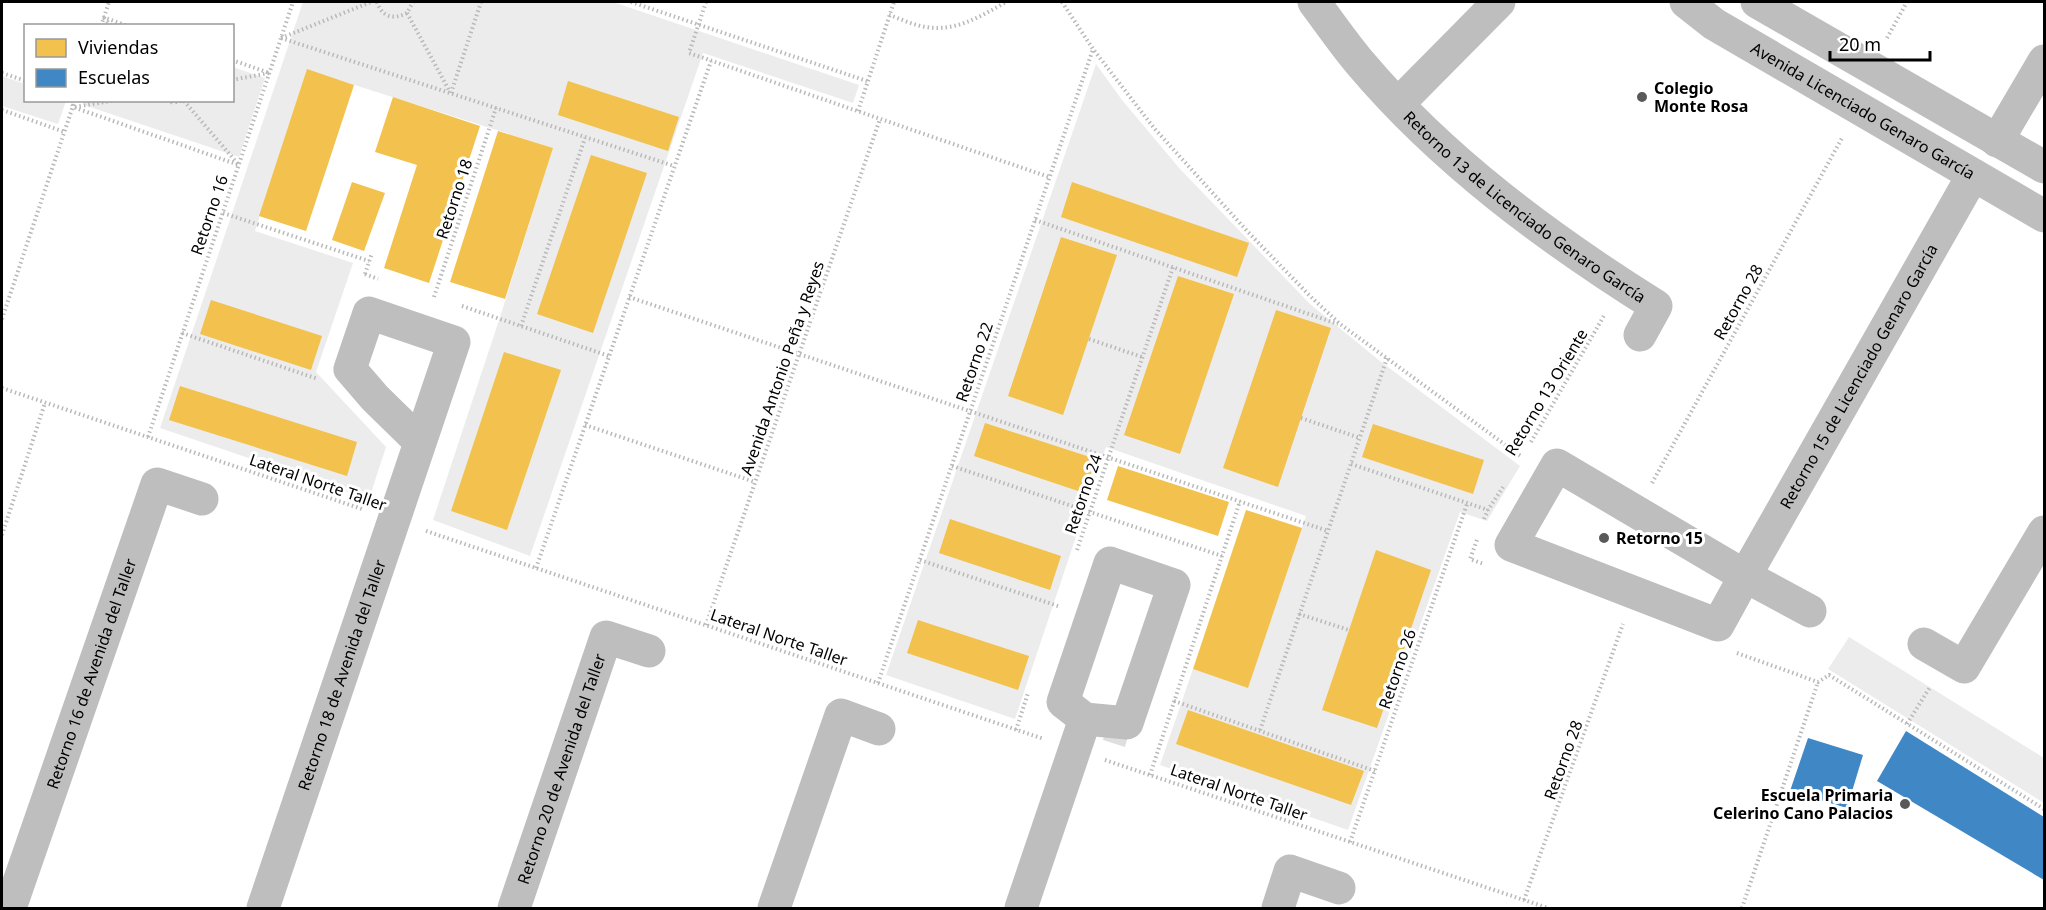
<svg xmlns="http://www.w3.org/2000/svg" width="2046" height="910" font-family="'Noto Sans',sans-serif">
  <rect width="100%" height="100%" fill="#fff"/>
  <g fill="#ececec">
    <polygon points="303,2 613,2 859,85 853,103 703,53 530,556 433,520 501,314 553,148 307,70 255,231 353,263 316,372 386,447 369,499 160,428"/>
    <polygon points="1096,64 1122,100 1180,169 1310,304 1380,361 1520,466 1487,521 1460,512 1348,830 1160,765 1193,669 1248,687 1306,516 1106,447 1015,719 886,675"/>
    <polygon points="233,67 265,78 239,157 84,105 85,100 232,100"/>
    <polygon points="2,76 25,84 26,100 66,101 58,124 2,106"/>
    <polygon points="1849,637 2044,758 2044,803 1828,669"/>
  </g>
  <g fill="#f2c14e">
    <polygon points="307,69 354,85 306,231 259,216"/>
    <polygon points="568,81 679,117 668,151 558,115"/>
    <polygon points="393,97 480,126 429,283 384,268 417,165 375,152"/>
    <polygon points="498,131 553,148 505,299 450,282"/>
    <polygon points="591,155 647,173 593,333 537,314"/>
    <polygon points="352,182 385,193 364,251 332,240"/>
    <polygon points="1072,182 1249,243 1237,277 1061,217"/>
    <polygon points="1061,237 1117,255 1063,415 1008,396"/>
    <polygon points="1178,276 1234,294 1180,454 1124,435"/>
    <polygon points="211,300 322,336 311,370 200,334"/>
    <polygon points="1276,310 1331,328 1278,487 1223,468"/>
    <polygon points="504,352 561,370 507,530 451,511"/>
    <polygon points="180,386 357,442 347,476 169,420"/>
    <polygon points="985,423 1096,459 1084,493 974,456"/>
    <polygon points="1373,424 1484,460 1473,494 1362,457"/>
    <polygon points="1118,466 1229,502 1218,536 1107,500"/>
    <polygon points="1246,510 1302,528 1248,688 1193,669"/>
    <polygon points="950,519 1061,556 1050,590 939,553"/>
    <polygon points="1376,550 1431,570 1377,728 1322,710"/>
    <polygon points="918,620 1029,656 1018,690 907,653"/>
    <polygon points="1188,710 1364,771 1351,805 1176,744"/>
  </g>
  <g fill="#3f88c5">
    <polygon points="1906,731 2044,817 2044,880 1877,781"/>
    <polygon points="1808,738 1863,755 1847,808 1790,791"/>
  </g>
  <polygon fill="#dfdfdf" points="1107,726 1129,733 1125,747 1103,740"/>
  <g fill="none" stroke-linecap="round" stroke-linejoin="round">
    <g stroke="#b9b9b9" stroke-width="4" stroke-dasharray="1.5 3" stroke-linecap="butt">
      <path d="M377,2C382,17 393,20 407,13L413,2"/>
      <polyline points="631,2 867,81"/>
      <polyline points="706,2 689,53 1049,177"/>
      <polyline points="1062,2 1093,49 1154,128 1248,232 1310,296 1340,324 1522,457"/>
      <polyline points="407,13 450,92"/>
      <path d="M889,15C901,19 913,25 926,27C956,32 981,16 1006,2"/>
      <polyline points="103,17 128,26"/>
      <polyline points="104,18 111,26"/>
      <polyline points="101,26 109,2"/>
      <polyline points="281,38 674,166"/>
      <polyline points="281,38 371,2"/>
      <polyline points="1887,38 1907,2"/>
      <polyline points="232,60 269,73"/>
      <polyline points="2,73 26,81"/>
      <polyline points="232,80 269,73"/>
      <polyline points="451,93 481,2"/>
      <polyline points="71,100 73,107 239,165"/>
      <polyline points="167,100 173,103 184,100"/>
      <polyline points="184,101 238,164"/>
      <polyline points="75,107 116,100"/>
      <polyline points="2,110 65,132"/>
      <polyline points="858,111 894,2"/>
      <polyline points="223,213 369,261"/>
      <polyline points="1035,220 1338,324"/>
      <polyline points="365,274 378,279"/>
      <polyline points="365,274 372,253"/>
      <polyline points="434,297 496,108"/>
      <polyline points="629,297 1328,531"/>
      <polyline points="462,306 609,356"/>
      <polyline points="2,319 75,100"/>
      <polyline points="521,326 585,138"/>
      <polyline points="182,333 318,379"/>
      <polyline points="1089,339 1142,357"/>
      <polyline points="2,388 362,509"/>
      <polyline points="1301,418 1360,438"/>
      <polyline points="585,425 755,482"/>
      <polyline points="148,437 293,2"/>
      <polyline points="1531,442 1605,314"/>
      <polyline points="1351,464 1488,510"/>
      <polyline points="952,466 1222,556"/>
      <polyline points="1652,483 1842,138"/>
      <polyline points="1484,519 1488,510 1503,487"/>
      <polyline points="426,531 1044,739"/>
      <polyline points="2,535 45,403"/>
      <polyline points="1477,540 1470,559 1484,564"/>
      <polyline points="1077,550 1173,267"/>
      <polyline points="920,560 1058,606"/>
      <polyline points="536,568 711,61"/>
      <polyline points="1299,614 1349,630"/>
      <polyline points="706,625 880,119"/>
      <polyline points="1737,653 1818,682 1829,675 2044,809"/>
      <polyline points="878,683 1093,49"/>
      <polyline points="1174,701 1375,771"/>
      <polyline points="1907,724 1930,687"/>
      <polyline points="1016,730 1028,693"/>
      <polyline points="1260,730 1387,358"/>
      <polyline points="1105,760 1548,908"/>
      <polyline points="1150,775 1240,501"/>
      <polyline points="1350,842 1467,504"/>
      <polyline points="1524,900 1623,624"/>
      <polyline points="1742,908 1818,682"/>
    </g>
    <g stroke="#bebebe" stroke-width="33">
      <path id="s1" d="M1314,2C1329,22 1344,44 1361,64C1443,161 1549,239 1656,306L1640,335"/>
      <path id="s2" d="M1686,2L1714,24L2044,216"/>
      <polyline points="1757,2 2044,167"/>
      <polyline points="1398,104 1499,2"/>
      <polyline points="1997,141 2044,61"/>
      <polygon points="1110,563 1174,585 1127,723 1085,719 1063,702"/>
      <path id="s3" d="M1810,611L1745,576L1557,465L1511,545L1718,625L1745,576L1973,175"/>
      <polyline points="1924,644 1964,667 2044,532"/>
      <path id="s4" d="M10,908L157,484L202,499"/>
      <path id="s5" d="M263,908L454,342L369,313L350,369L375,398L420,442"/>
      <path id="s6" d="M514,908L606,637L649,651"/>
      <polyline points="774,908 841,715 879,729"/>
      <polyline points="1021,908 1085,719"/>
      <polyline points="1278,908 1290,871 1339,888"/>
    </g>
  </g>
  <g fill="#595959" stroke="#fff" stroke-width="2">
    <circle cx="1642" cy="97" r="6"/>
    <circle cx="1604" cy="538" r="6"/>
    <circle cx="1905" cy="804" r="6"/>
  </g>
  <g text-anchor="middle" stroke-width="6" stroke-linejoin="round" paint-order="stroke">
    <g font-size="16" font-weight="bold" fill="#000" stroke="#fff" text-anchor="start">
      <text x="1654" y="94">Colegio<tspan x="1654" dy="18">Monte Rosa</tspan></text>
      <text x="1616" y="544">Retorno 15</text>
      <text x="1893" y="801" text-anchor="end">Escuela Primaria<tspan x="1893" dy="18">Celerino Cano Palacios</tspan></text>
    </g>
    <g font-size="16" fill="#000" stroke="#fff">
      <text dy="6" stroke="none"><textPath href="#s2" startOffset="208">Avenida Licenciado Genaro García</textPath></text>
      <text transform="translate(454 199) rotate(-72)" y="6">Retorno 18</text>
      <text dy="6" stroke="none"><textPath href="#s1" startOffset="296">Retorno 13 de Licenciado Genaro García</textPath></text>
      <text transform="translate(209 215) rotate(-71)" y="6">Retorno 16</text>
      <text transform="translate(1738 302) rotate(-61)" y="6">Retorno 28</text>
      <text transform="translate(974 362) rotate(-71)" y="6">Retorno 22</text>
      <text transform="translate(782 368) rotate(-71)" y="6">Avenida Antonio Peña y Reyes</text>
      <text dy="6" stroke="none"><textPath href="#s3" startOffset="892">Retorno 15 de Licenciado Genaro García</textPath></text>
      <text transform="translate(1546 392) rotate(-59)" y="6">Retorno 13 Oriente</text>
      <text transform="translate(318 482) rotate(19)" y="6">Lateral Norte Taller</text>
      <text transform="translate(1083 494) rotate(-71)" y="6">Retorno 24</text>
      <text transform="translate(779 637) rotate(19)" y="6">Lateral Norte Taller</text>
      <text transform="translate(1397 669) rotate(-71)" y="6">Retorno 26</text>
      <text dy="6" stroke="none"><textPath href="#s4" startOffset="248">Retorno 16 de Avenida del Taller</textPath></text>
      <text dy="6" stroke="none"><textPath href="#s5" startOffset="246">Retorno 18 de Avenida del Taller</textPath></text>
      <text transform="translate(1563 760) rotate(-70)" y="6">Retorno 28</text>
      <text dy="6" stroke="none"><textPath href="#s6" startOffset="147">Retorno 20 de Avenida del Taller</textPath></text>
      <text transform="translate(1239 792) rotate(19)" y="6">Lateral Norte Taller</text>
    </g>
  </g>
  <rect width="2046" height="910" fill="none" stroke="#000000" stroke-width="6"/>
  <rect x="24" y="24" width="210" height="78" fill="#ffffff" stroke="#999999" stroke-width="1.5"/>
  <rect x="36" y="39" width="30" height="18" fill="#f2c14e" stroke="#999999" stroke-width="1.5"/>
  <text x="78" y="54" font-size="18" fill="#000000">Viviendas</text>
  <rect x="36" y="69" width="30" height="18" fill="#3f88c5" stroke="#999999" stroke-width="1.5"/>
  <text x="78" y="84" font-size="18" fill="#000000">Escuelas</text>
  <path d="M1830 51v9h100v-9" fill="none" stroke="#000000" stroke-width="3"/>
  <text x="1839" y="51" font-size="18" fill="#000000" stroke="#ffffff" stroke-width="4.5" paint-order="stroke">20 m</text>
</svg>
